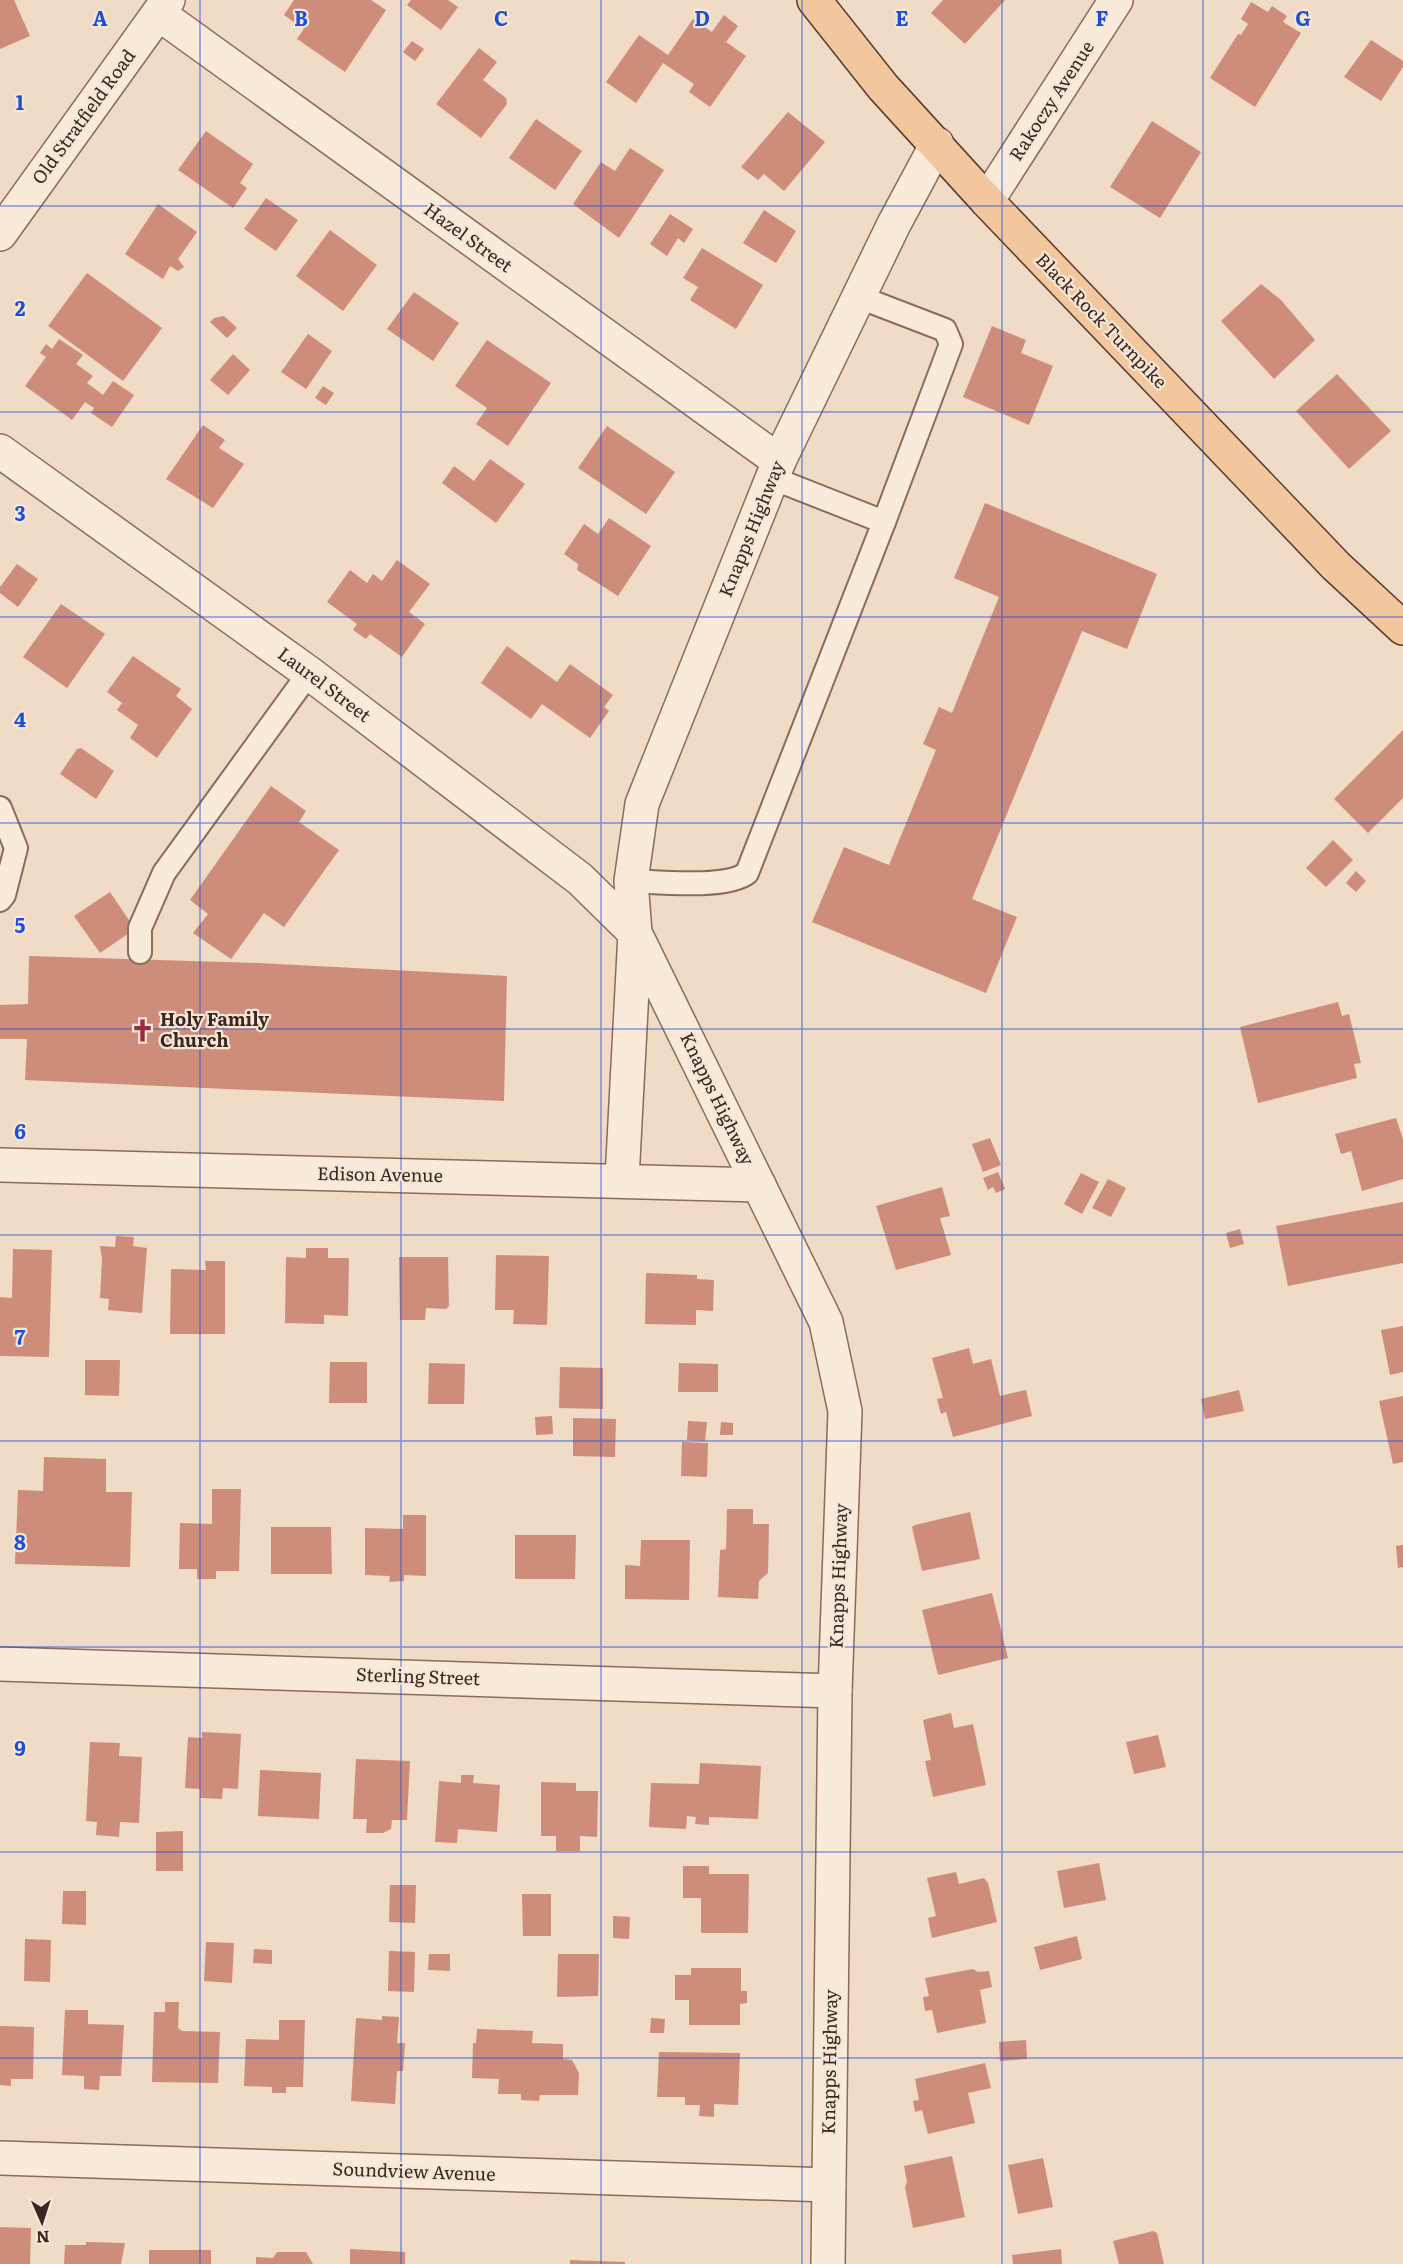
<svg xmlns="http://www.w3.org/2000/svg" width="1403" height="2264" font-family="Literata,serif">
  <rect width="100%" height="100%" fill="#efdbc6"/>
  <g fill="#ce8d7b">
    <polygon points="0,0 14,0 30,36 0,49"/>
    <polygon points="294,0 371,0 386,10 345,72 297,39 304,29 284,15"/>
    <polygon points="411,0 448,0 458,7 441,30 407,5"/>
    <polygon points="943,0 1005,0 965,44 931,13"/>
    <polygon points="1251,2 1268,12 1272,6 1287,16 1283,22 1301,33 1255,107 1210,78 1238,34 1241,35 1248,24 1241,19"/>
    <polygon points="724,15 738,26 726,42 746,56 710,107 689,92 694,84 663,63 636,103 606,82 639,35 668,55 693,19 712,32"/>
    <polygon points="1371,40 1403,61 1403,67 1381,101 1344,77"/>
    <polygon points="412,41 424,49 415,61 403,52"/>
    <polygon points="479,48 497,62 483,80 506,98 507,104 481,138 436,104"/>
    <polygon points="788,112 825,142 784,191 764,174 758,180 741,167"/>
    <polygon points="536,119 582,151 555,190 509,158"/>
    <polygon points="1152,121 1201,152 1160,218 1110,187"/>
    <polygon points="206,131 253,164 240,183 247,188 233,208 178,170"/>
    <polygon points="630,148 664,170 619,238 573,204 601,162 615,171"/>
    <polygon points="266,198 298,220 276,251 244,229"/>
    <polygon points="158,204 197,232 178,259 184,267 178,271 170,266 163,279 125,254"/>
    <polygon points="764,210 796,231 776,263 743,243"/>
    <polygon points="670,214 693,229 684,243 678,238 667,256 650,244"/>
    <polygon points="330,230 377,265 343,311 296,276"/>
    <polygon points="702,248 763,285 736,329 690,300 698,287 683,278"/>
    <polygon points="87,273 162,328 123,381 48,326"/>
    <polygon points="1261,284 1281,300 1315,340 1274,379 1221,321"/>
    <polygon points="414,292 459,323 433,361 387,329"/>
    <polygon points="224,316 237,328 227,338 210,322 214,318"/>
    <polygon points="992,326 1026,340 1021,353 1053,366 1029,425 963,397"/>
    <polygon points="308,334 332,351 306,389 281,372"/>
    <polygon points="59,339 83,355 76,364 93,376 87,383 103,395 113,381 134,395 112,427 91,413 94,408 85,402 72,420 25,386 46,357 40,353 46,344 52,349"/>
    <polygon points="487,340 551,383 508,446 476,424 487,408 455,386"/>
    <polygon points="233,354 250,370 228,395 210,380"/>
    <polygon points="1337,374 1391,431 1349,469 1296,411"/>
    <polygon points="323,386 334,393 326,405 315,398"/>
    <polygon points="203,425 225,440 219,448 244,464 213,508 166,479"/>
    <polygon points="607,426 675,472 646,514 578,468"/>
    <polygon points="490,459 525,484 496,523 442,483 454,466 474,481"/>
    <polygon points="985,503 1157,574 1127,649 1082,631 972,899 1017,917 986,993 812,922 844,847 889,865 936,750 923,744 939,707 952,713 999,597 954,578"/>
    <polygon points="609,518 651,546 618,596 577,570 578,564 564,554 584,524 598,534"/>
    <polygon points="397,560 430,584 409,612 425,624 402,657 370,634 366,639 353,630 357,624 327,602 350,570 367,583 373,574 382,581"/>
    <polygon points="17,564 38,579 18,607 0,593 0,587"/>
    <polygon points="61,604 105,634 67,688 23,657"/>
    <polygon points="507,646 557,682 570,664 613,695 604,707 609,711 590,738 542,704 531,719 481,683"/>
    <polygon points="133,656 181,689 176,696 192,709 157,758 130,738 138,725 117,710 122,703 107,692"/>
    <polygon points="1403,730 1403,798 1368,833 1334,799"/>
    <polygon points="81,748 114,771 96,799 60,774 77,749"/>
    <polygon points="271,786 306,811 299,822 339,850 284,927 264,913 231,959 193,933 208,914 190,900"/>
    <polygon points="1333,840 1353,860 1326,887 1306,868"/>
    <polygon points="1356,871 1366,881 1356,892 1346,883"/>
    <polygon points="110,892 135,929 100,953 74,916"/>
    <polygon points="29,956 259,963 507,976 504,1101 25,1080 27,1039 0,1039 0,1005 28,1004"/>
    <polygon points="1338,1002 1342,1016 1349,1014 1361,1063 1354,1064 1357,1078 1258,1103 1240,1027"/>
    <polygon points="1396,1118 1403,1139 1403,1179 1362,1191 1351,1151 1341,1154 1335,1134"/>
    <polygon points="990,1138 1001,1165 983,1172 972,1144"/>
    <polygon points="998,1172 1005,1189 996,1193 993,1187 988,1190 983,1178"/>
    <polygon points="1081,1173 1099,1182 1082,1214 1064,1204"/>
    <polygon points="1108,1179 1126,1188 1111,1217 1092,1208"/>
    <polygon points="942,1187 950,1216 940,1218 951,1255 896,1270 876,1206"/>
    <polygon points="1403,1202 1403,1263 1288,1286 1276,1226"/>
    <polygon points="1240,1229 1244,1244 1230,1248 1226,1233"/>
    <polygon points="116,1236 134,1237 133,1246 147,1248 142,1313 108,1310 109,1299 100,1298 102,1259 100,1246 115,1247"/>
    <polygon points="306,1248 328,1248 328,1258 349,1258 348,1316 324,1315 324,1324 285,1323 286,1257 306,1258"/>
    <polygon points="13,1249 52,1250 49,1357 0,1356 0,1297 12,1298"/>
    <polygon points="496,1255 549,1256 547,1325 513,1324 514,1310 495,1310"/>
    <polygon points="399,1257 448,1257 449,1306 446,1309 426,1308 425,1320 400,1320"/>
    <polygon points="205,1261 225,1261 225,1334 170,1334 171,1269 206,1270"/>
    <polygon points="646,1273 697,1275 697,1279 714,1280 713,1311 696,1310 696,1325 645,1324"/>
    <polygon points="1403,1326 1403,1372 1390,1375 1381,1330"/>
    <polygon points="969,1348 973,1364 991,1359 1000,1396 1026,1390 1032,1416 953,1437 946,1412 941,1414 937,1399 943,1398 932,1358"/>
    <polygon points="85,1360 120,1360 119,1396 85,1395"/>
    <polygon points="330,1362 367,1362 367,1403 329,1403"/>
    <polygon points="429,1363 465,1364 464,1404 428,1404"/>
    <polygon points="679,1363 718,1364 718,1392 678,1392"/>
    <polygon points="560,1367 603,1368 603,1409 559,1408"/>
    <polygon points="1239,1390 1244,1411 1205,1419 1201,1399"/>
    <polygon points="1403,1396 1403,1462 1393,1464 1379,1401"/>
    <polygon points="552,1416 553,1434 536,1435 535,1417"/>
    <polygon points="573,1418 616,1419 615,1457 573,1456"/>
    <polygon points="688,1421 707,1422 705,1441 687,1440"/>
    <polygon points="721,1422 733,1423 733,1435 720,1435"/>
    <polygon points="682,1442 708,1443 707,1477 681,1476"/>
    <polygon points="44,1457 106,1459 106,1492 132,1492 130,1567 15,1564 18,1490 43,1491"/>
    <polygon points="212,1489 241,1489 239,1571 216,1571 216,1579 197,1579 197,1569 179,1569 180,1523 212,1524"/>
    <polygon points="727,1509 753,1509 753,1524 769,1524 768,1573 759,1581 758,1599 718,1597 720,1550 726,1549"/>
    <polygon points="970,1512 980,1559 922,1571 912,1527 915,1525"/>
    <polygon points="403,1515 426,1515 426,1576 404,1575 404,1581 389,1582 390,1576 365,1575 365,1528 403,1529"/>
    <polygon points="271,1527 331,1527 332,1574 271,1574"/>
    <polygon points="515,1535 576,1535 575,1579 515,1579"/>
    <polygon points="641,1540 690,1540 689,1600 625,1599 625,1565 640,1566"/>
    <polygon points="1403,1545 1403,1567 1398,1568 1396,1546"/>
    <polygon points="992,1593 1008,1658 938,1675 922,1610"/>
    <polygon points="951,1713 954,1728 973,1724 986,1785 933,1797 925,1761 931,1760 923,1720"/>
    <polygon points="202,1732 241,1734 238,1789 223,1788 222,1799 200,1798 200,1789 185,1788 188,1737 202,1738"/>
    <polygon points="1158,1735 1166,1767 1134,1774 1126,1742"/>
    <polygon points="90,1742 120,1743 119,1756 142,1757 139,1823 120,1822 119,1837 96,1835 97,1822 86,1821"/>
    <polygon points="356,1759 410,1761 407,1820 392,1820 391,1829 383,1833 366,1833 367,1819 353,1819"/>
    <polygon points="700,1763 761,1766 758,1819 709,1817 709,1825 695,1824 696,1817 687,1816 686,1829 649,1827 651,1783 699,1784"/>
    <polygon points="260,1770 321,1773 319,1819 258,1816"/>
    <polygon points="461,1775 474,1775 473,1783 500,1785 497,1832 458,1829 457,1843 435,1842 439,1781 461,1783"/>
    <polygon points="541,1782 576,1783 576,1791 598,1791 597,1837 580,1836 580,1851 556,1851 556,1836 541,1836"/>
    <polygon points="183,1831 183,1871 156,1871 156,1832"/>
    <polygon points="1099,1863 1106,1900 1064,1908 1057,1871"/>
    <polygon points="683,1866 709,1866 709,1874 749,1874 748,1933 701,1933 701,1898 683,1898"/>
    <polygon points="956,1872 959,1884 984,1878 988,1883 997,1922 932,1938 928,1918 936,1916 927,1878"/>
    <polygon points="390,1885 416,1885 415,1923 389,1922"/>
    <polygon points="63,1891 86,1891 86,1925 62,1924"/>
    <polygon points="522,1894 551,1894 551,1936 523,1936"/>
    <polygon points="613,1916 630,1917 629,1939 613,1938"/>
    <polygon points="1077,1936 1082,1959 1040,1970 1034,1947"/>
    <polygon points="25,1939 51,1940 50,1982 24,1981"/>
    <polygon points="206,1942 234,1943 232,1983 204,1981"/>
    <polygon points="254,1949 272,1950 272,1964 253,1963"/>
    <polygon points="389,1951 415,1952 414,1992 388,1991"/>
    <polygon points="429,1954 450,1954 450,1971 428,1970"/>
    <polygon points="558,1954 599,1954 598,1996 557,1997"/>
    <polygon points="691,1968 741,1968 741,1991 747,1991 747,2003 740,2004 740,2025 689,2025 689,2000 675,2000 675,1975 691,1975"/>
    <polygon points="973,1969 978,1972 989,1971 992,1987 980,1990 986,2023 937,2033 932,2010 925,2011 923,1997 929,1996 925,1978"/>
    <polygon points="165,2002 179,2002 178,2028 182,2031 220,2032 218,2083 152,2082 154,2012 165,2012"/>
    <polygon points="65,2010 88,2010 88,2024 124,2025 121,2076 100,2076 99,2090 84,2089 84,2076 62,2075"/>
    <polygon points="382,2016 399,2017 397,2043 405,2043 403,2071 397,2071 395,2104 351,2101 356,2018 382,2020"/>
    <polygon points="651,2018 665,2019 664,2033 650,2033"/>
    <polygon points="279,2020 305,2020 303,2087 286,2087 286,2093 272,2093 272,2087 244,2086 246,2039 279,2040"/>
    <polygon points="0,2026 34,2027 33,2079 11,2079 11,2086 0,2085"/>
    <polygon points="477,2029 533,2031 532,2043 563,2044 563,2059 572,2060 579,2073 578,2095 540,2095 539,2101 521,2100 521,2094 498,2094 499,2079 472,2078 473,2043 476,2043"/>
    <polygon points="1026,2040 1027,2059 1000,2061 999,2042"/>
    <polygon points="659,2052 740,2053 738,2105 714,2104 714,2117 699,2116 700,2105 685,2105 685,2097 657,2097"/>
    <polygon points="985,2063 991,2088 968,2093 975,2123 928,2134 922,2110 915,2112 913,2101 919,2100 915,2079"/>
    <polygon points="952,2156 965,2217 913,2228 905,2187 907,2182 904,2166"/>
    <polygon points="1043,2158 1053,2207 1018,2214 1008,2165"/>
    <polygon points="0,2227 31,2228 30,2264 0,2264"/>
    <polygon points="1153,2231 1157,2233 1164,2264 1119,2264 1113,2241"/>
    <polygon points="86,2242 125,2243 121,2264 64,2264 65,2245 86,2245"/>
    <polygon points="350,2249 405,2252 405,2264 350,2264"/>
    <polygon points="1061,2249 1062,2264 1013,2264 1012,2255"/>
    <rect x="149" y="2250" width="62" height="14"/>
    <polygon points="277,2252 306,2252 313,2264 256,2264 256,2257 273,2258"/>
    <polygon points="570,2260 625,2262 625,2264 570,2264"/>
  </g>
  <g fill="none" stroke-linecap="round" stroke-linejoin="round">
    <defs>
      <g id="service">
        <polyline points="772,478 884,522 951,344 945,330 859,297"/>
        <polyline points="0,808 16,848 4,895 0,900"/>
        <path d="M631,881C658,882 727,889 747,873L884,522"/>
        <polyline points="140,952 140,928 164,873 309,673"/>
      </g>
      <g id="minor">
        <polyline points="159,14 779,461"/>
        <polyline points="987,201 1116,0"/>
        <polyline points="0,234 168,0"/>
        <polyline points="0,451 309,673 580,879 635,933 622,1179"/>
        <polyline points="0,1165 759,1185"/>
        <polyline points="0,1664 835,1691"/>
        <polyline points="0,2158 829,2185"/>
      </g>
      <polyline id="tertiary" points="828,2264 835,1691 845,1411 826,1322 635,933 631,881 642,804 779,461 894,224 937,144"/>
      <polyline id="primary" points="814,0 883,87 987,201 1336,566 1403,628"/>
    </defs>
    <use href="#service" stroke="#8b6b5b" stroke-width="26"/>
    <use href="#minor" stroke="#8b6b5b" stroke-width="36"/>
    <use href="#tertiary" stroke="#8b6b5b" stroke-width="36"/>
    <use href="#primary" stroke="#593a2f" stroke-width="36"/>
    <use href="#service" stroke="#f9eada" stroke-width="22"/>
    <use href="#minor" stroke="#f9eada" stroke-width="33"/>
    <use href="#tertiary" stroke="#f9eada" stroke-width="33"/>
    <use href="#primary" stroke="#f2c79e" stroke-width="33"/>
  </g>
  <path fill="none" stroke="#1d4ed8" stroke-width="1.5" stroke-opacity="0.55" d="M200,0V2264M401,0V2264M601,0V2264M802,0V2264M1002,0V2264M1203,0V2264M0,206H1403M0,412H1403M0,617H1403M0,823H1403M0,1029H1403M0,1235H1403M0,1441H1403M0,1647H1403M0,1852H1403M0,2058H1403"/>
  <defs>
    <symbol id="church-bare" viewBox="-9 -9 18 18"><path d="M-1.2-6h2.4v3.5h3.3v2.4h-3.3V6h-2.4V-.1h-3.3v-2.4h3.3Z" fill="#9b2a41" stroke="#f6e6d6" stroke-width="2.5" paint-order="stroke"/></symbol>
  </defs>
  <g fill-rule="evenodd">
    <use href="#church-bare" x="126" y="1014" width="33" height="33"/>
  </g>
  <g text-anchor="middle" stroke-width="4.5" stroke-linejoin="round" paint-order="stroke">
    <g font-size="18" fill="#3b271f" stroke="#f6e6d6">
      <text transform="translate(1052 101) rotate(-57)" y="6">Rakoczy Avenue</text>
      <text transform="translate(84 117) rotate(-54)" y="6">Old Stratfield Road</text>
      <text transform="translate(468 238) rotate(36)" y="6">Hazel Street</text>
      <text transform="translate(1101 321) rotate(46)" y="6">Black Rock Turnpike</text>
      <text transform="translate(752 529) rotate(-68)" y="6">Knapps Highway</text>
      <text transform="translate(324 685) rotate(37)" y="6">Laurel Street</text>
      <text transform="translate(717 1099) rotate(64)" y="6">Knapps Highway</text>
      <text transform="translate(380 1175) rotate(1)" y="6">Edison Avenue</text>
      <text transform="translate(839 1576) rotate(-88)" y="6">Knapps Highway</text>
      <text transform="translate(418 1677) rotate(2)" y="6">Sterling Street</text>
      <text transform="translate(830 2062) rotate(-89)" y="6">Knapps Highway</text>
      <text transform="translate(414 2172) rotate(2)" y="6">Soundview Avenue</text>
    </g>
    <g font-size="18" font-weight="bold" fill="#3b271f" stroke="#f6e6d6" text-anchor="start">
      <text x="160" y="1026">Holy Family<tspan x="160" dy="21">Church</tspan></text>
    </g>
  </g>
  <g font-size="20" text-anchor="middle" font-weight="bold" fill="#1d4ed8" stroke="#f6e6d6" stroke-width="4.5" stroke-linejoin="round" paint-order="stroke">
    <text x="100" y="26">A</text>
    <text x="301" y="26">B</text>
    <text x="501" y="26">C</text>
    <text x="702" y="26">D</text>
    <text x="902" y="26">E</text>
    <text x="1102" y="26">F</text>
    <text x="1303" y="26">G</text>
    <text x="20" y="110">1</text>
    <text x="20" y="316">2</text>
    <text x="20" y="521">3</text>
    <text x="20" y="727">4</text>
    <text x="20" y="933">5</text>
    <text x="20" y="1139">6</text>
    <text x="20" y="1345">7</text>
    <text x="20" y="1550">8</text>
    <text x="20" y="1756">9</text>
  </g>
  <g transform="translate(42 2222) rotate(177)" stroke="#f6e6d6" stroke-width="4.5" paint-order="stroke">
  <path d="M0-4.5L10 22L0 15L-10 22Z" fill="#3b271f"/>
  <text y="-9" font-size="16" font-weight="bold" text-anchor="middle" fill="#3b271f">N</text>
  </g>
</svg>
